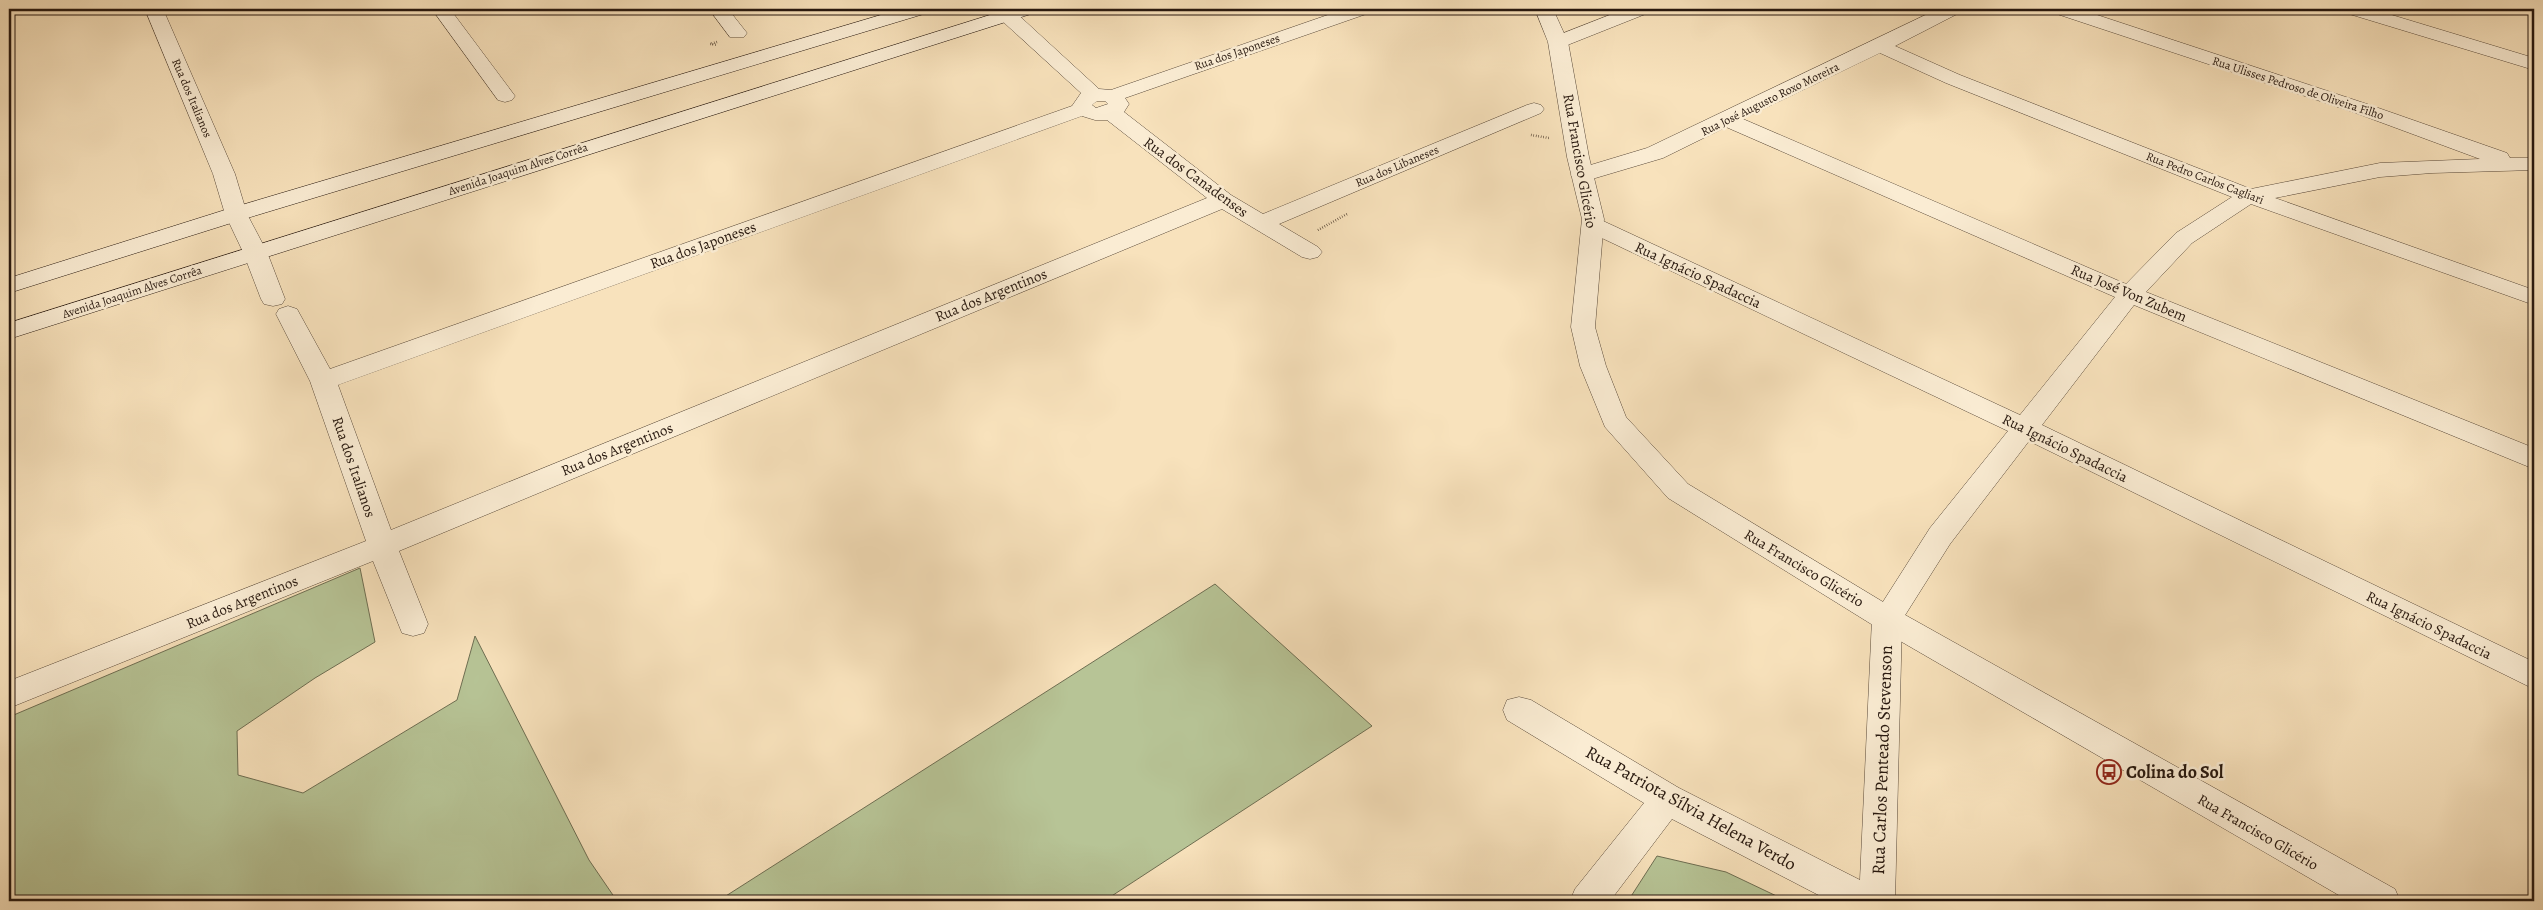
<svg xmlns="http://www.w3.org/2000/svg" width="2543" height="910" font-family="Alegreya,serif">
  <rect width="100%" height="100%" fill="#f8e2bc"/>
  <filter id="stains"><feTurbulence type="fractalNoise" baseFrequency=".004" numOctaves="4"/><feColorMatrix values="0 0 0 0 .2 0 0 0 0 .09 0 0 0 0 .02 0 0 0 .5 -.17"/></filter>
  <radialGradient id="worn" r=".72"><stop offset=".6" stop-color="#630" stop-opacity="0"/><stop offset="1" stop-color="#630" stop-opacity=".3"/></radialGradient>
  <g fill="#b7c496" stroke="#6e6e52">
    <polygon points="360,568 375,642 315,678 237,731 238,775 303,793 457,700 475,636 589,860 617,901 9,901 9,717"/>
    <polygon points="1215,584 1372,726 1104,901 718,901"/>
    <polygon points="1657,856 1726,872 1787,901 1628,901"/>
  </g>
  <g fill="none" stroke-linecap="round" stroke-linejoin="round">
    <defs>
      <g id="minor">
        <polygon points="145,9 163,9 235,174 247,214 267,252 285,299 282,304 273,306 264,304 261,299 243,252 225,214 213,174"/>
        <polygon points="432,9 450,9 515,96 512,100 505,102 498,100"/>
        <polygon points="709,9 728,9 747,33 744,37 730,37"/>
        <path d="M1007,9L1014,11L1099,89L1111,90L1345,9H1371L1369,13L1125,98L1129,104L1124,112L1231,195L1263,214L1527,105L1534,103L1541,105L1544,109L1541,113L1279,224L1318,247L1322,252L1318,257L1310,259L1302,257L1222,209L399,551L428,624L424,633L413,636L402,633L373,561L9,708V681L366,541L310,381L276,314L279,309L288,306L297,309L330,369L1072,106L1081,93L1000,19L998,15L1000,11ZM1097,101H1105L1108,104L1096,108L1092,105ZM1082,116L1095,120H1107L1207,198L391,530L338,385Z"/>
        <polygon points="1625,9 1650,9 1648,13 1565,46 1551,46 1548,42 1551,38"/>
        <path d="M1938,9H1961L1959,13L1895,46L1960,75L2251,189L2380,163L2480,159L2353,112L2054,13L2052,9H2079L2367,104L2507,153L2510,158H2534V170L2432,173L2380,177L2275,198L2534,290V305L2251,204L2192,243L2146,292L2534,448V469L2134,305L2042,425L2534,662V689L2029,441L1950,544L1902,620L1895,901H1830L1672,819L1610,901H1570L1575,889L1644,803L1507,720L1503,710L1507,700L1519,697L1531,700L1679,788L1860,880L1872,619L1930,528L2008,431L1585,230L1582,225L1585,220L1593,218L1601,220L2020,415L2115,297L1726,127L1663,158L1582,182L1574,180L1571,175L1574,170L1647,148ZM1880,53L1946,83L2232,197L2176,233L2126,284L1743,119Z"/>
        <polygon points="2344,9 2372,9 2534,58 2534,70 2346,13"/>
      </g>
      <polygon id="tertiary" points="1535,9 1553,9 1568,42 1589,157 1604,219 1595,327 1606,366 1626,417 1688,484 1898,611 2395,889 2400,901 2349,901 1876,627 1668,498 1605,427 1580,366 1571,327 1582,219 1567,157 1548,42"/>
      <g id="secondary">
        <polygon points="901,9 929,9 927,13 244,219 9,293 9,278 228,209"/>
        <polygon points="1009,9 1036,9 1034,13 9,339 9,323"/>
      </g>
    </defs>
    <use href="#minor" stroke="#5a4a3a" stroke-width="1"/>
    <use href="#tertiary" stroke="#5a4a3a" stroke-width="1"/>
    <use href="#secondary" stroke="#26170e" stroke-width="1"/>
    <g stroke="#26170e" stroke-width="2.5" stroke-dasharray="0.5 2" stroke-linecap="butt">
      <polyline points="717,42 710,44 717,45"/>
      <polyline points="1531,135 1549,138"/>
      <polyline points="1318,230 1347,214"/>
    </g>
    <use href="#minor" fill="#faecd3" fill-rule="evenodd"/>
    <use href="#tertiary" fill="#faecd3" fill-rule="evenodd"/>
    <use href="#secondary" fill="#faecd3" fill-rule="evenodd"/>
  </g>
  <defs>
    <symbol id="bus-ring" viewBox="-11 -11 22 22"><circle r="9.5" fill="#faecd3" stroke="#8f2418" stroke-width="1.5"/><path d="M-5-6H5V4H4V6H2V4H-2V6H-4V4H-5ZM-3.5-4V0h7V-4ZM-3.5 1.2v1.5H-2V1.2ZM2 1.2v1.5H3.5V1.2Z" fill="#8f2418"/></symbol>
  </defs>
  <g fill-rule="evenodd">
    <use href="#bus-ring" x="2095" y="758" width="28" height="28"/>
  </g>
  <g text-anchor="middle" stroke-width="5" stroke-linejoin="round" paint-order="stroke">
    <g font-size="12" fill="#26170e" stroke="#faecd3">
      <text transform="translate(1237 52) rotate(-19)" y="4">Rua dos Japoneses</text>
      <text transform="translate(2298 88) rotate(18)" y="4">Rua Ulisses Pedroso de Oliveira Filho</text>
      <text transform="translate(192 98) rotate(67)" y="4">Rua dos Italianos</text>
      <text transform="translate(1770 99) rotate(-26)" y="4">Rua José Augusto Roxo Moreira</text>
      <text transform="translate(1397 166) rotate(-23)" y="4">Rua dos Libaneses</text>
      <text transform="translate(518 169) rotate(-18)" y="4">Avenida Joaquim Alves Corrêa</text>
      <text transform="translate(2205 178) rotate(21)" y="4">Rua Pedro Carlos Cagliari</text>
      <text transform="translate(132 292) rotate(-18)" y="4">Avenida Joaquim Alves Corrêa</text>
    </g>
    <g font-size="15" fill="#26170e" stroke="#faecd3">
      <text transform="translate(1580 161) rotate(80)" y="5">Rua Francisco Glicério</text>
      <text transform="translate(1196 177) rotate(36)" y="5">Rua dos Canadenses</text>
      <text transform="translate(703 245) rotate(-20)" y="5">Rua dos Japoneses</text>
      <text transform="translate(1698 275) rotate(25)" y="5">Rua Ignácio Spadaccia</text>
      <text transform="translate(2129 293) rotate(23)" y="5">Rua José Von Zubem</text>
      <text transform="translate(991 295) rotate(-22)" y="5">Rua dos Argentinos</text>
      <text transform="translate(2065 448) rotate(26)" y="5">Rua Ignácio Spadaccia</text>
      <text transform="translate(617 449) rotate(-22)" y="5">Rua dos Argentinos</text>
      <text transform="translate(354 467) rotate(71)" y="5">Rua dos Italianos</text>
      <text transform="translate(1804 568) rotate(31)" y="5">Rua Francisco Glicério</text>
      <text transform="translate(242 602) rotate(-22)" y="5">Rua dos Argentinos</text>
      <text transform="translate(2429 625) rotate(26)" y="5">Rua Ignácio Spadaccia</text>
      <text transform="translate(2258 832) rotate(30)" y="5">Rua Francisco Glicério</text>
    </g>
    <g font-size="18" fill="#26170e" stroke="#faecd3">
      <text transform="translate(1882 760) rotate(-88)" y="6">Rua Carlos Penteado Stevenson</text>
      <text transform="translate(1691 808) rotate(29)" y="6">Rua Patriota Sílvia Helena Verdo</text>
    </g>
    <g font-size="18" font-weight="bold" fill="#26170e" stroke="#faecd3" text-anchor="start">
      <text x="2126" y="778">Colina do Sol</text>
    </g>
  </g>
  <rect width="2543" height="910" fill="none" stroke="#f8e2bc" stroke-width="30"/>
  <rect x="10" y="10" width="2523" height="890" fill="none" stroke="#26170e" stroke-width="2.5"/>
  <rect x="15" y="15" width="2513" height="880" fill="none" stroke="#26170e"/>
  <rect width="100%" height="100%" filter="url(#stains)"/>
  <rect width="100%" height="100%" fill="url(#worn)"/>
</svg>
